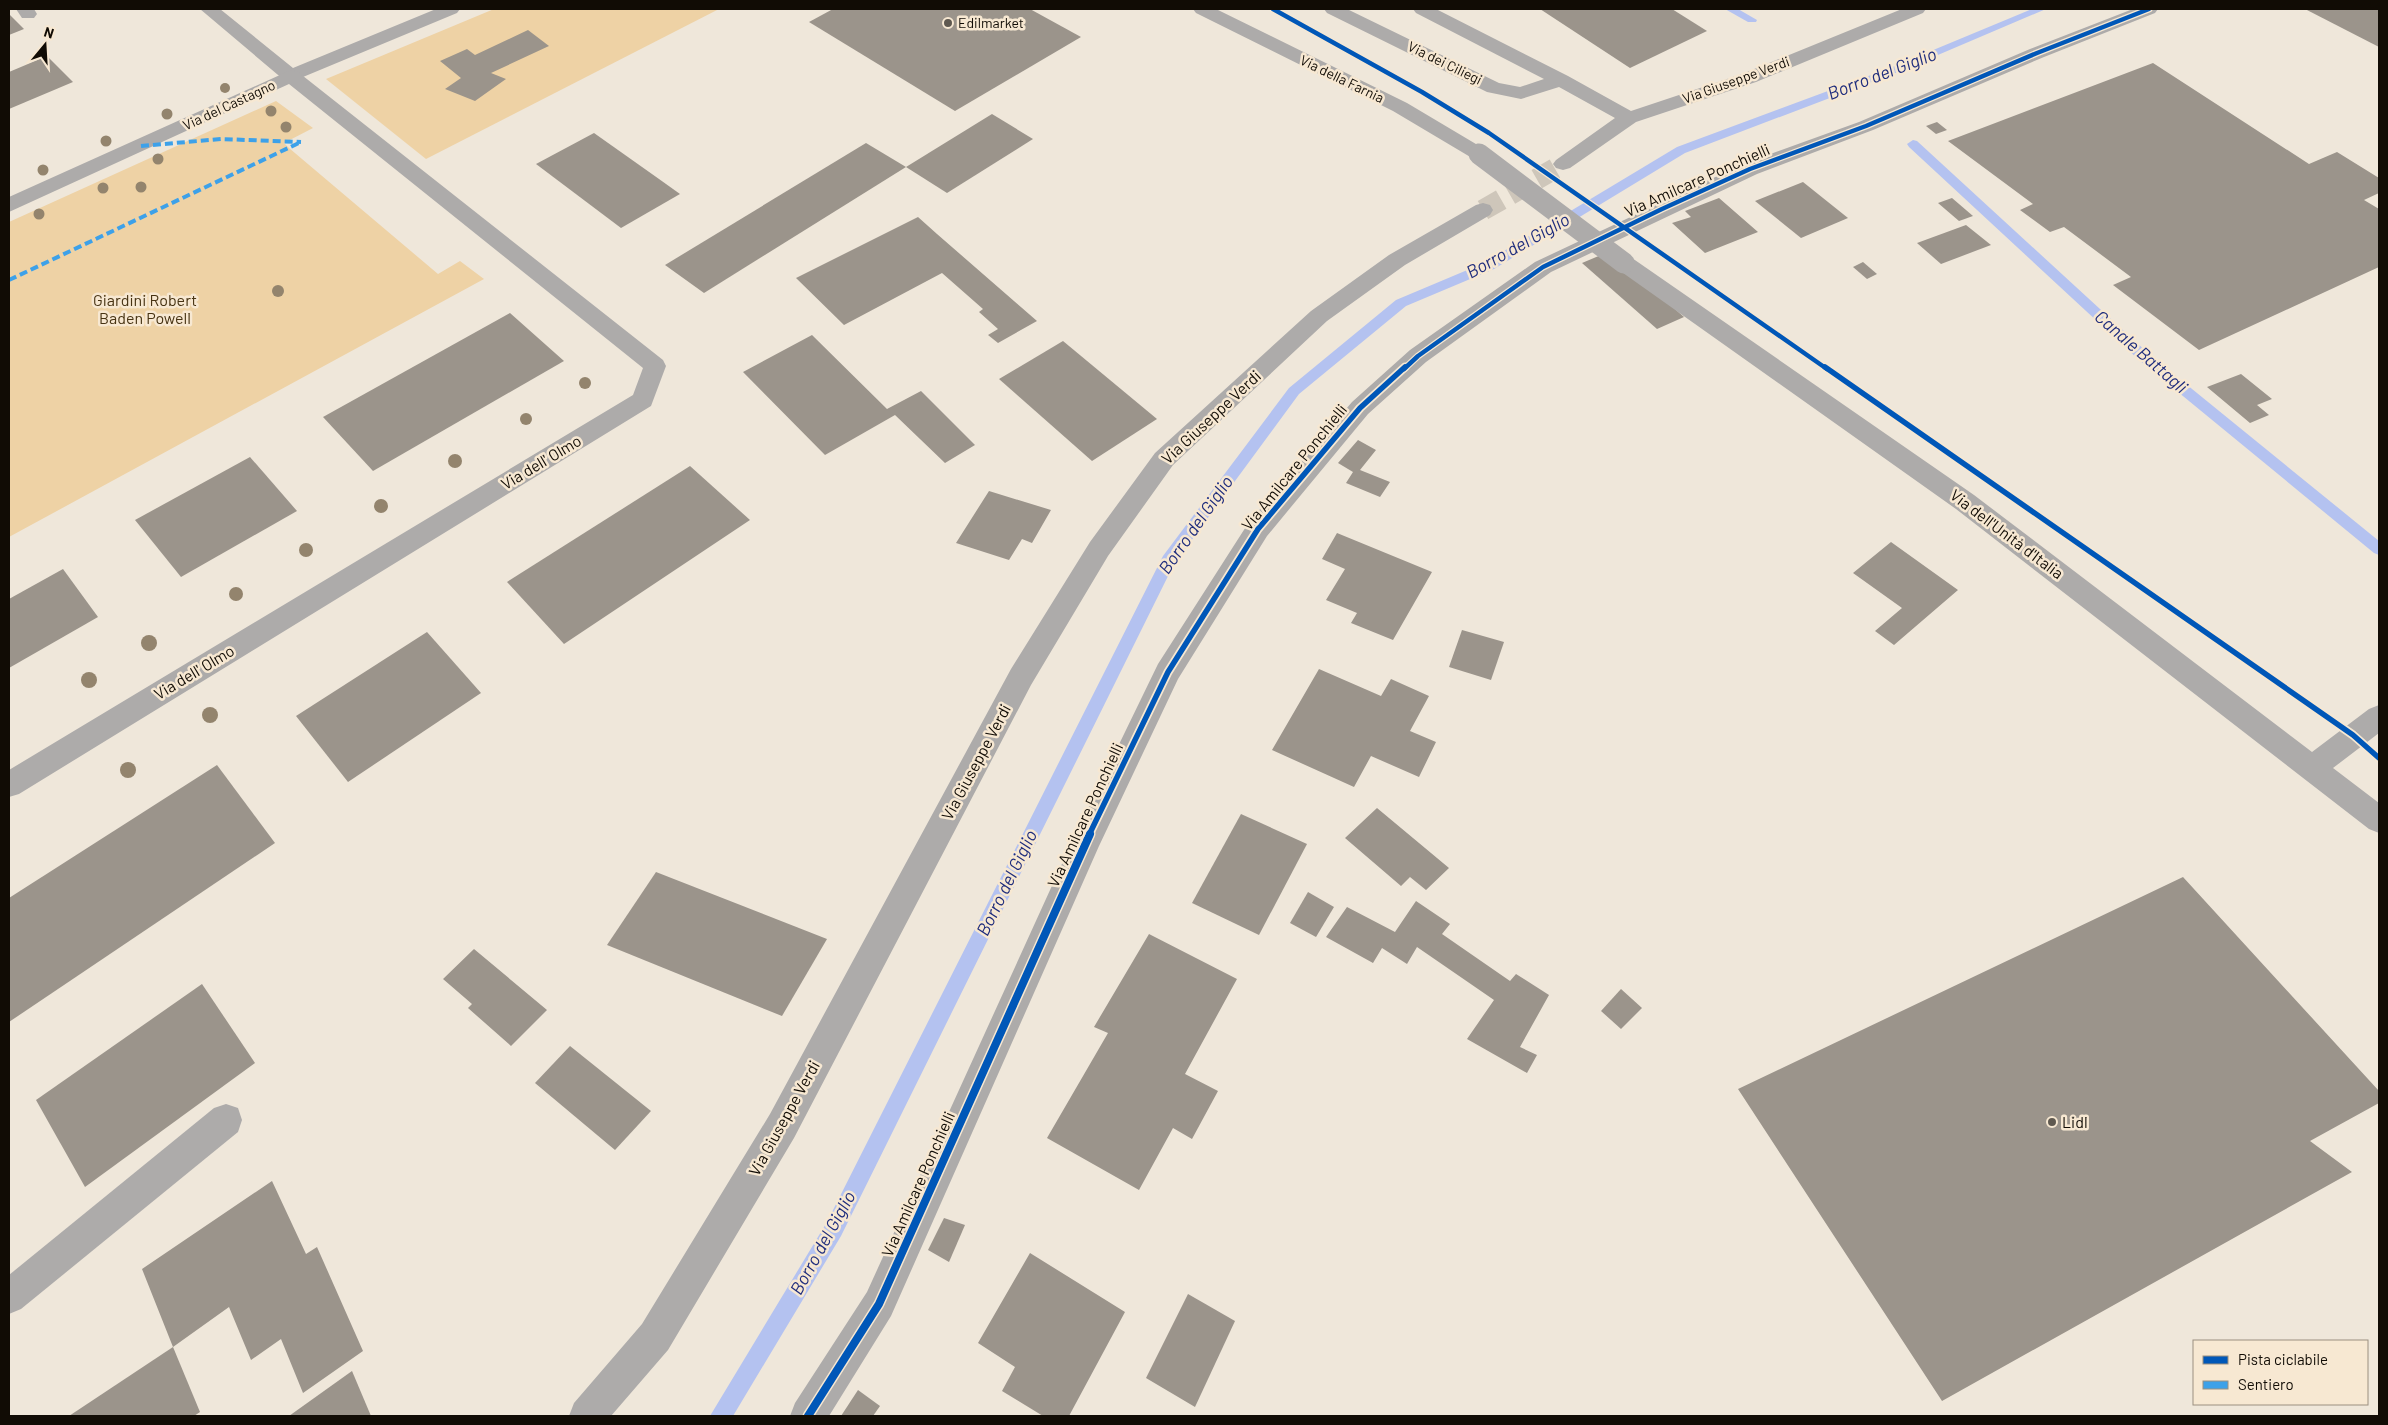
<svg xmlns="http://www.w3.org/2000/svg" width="2388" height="1425" font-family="Barlow,sans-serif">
  <rect width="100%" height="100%" fill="#efe7da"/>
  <g fill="#eed2a5">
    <polygon points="494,9 719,9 426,159 326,79"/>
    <polygon points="276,101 313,128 284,143 289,148 438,274 460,261 484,279 9,537 9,222"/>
  </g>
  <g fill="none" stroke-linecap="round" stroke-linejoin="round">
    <g fill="#b4c2f0" fill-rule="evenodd">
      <polygon points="1725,9 1738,9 1757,20 1756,22 1748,22"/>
      <polygon points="2032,9 2046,9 1898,72 1685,153 1494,269 1406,306 1299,394 1174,564 841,1236 733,1416 710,1416 827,1222 1163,556 1289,388 1396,300 1484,263 1677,147 1890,68"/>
      <polygon points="1913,140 1917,141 2149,354 2379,541 2379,555 2374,553 2139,360 1909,147 1907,144"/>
    </g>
  </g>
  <g fill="#9b948b">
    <polygon points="833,9 1030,9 1081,37 955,111 809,22"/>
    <polygon points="1540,9 1672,9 1707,31 1630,68"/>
    <polygon points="2305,9 2379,9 2379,47"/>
    <polygon points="9,14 24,29 9,35"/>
    <polygon points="528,30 549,46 491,73 506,79 475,101 445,89 461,78 440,61 467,49 475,55"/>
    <polygon points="47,56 73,82 9,109 9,72"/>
    <polygon points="2153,63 2309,164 2337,152 2379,178 2379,193 2364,200 2379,209 2379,267 2199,350 2113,285 2131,277 2064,227 2050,232 2020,210 2033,204 1948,141"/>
    <polygon points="992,114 1033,139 947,193 906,167"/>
    <polygon points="1937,122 1947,130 1936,134 1926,126"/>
    <polygon points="594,133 659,179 680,194 621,228 536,164"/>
    <polygon points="866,143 906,167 704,293 665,265"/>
    <polygon points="1803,182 1848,218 1801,238 1755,201"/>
    <polygon points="1719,198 1758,232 1705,253 1672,223 1691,217 1685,211"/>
    <polygon points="1952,198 1973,216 1959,221 1938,203"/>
    <polygon points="918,217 937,234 1037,321 998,343 988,335 998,329 979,312 983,309 942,273 844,325 796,278"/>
    <polygon points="1966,225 1991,245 1941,264 1917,243"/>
    <polygon points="1601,255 1625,265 1684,317 1657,329 1582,263"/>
    <polygon points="1863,262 1877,274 1867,279 1853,267"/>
    <polygon points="510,313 564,361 373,471 323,417"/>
    <polygon points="812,335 887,409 921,391 975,445 945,463 895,415 825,455 743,372"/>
    <polygon points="1063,341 1157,419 1092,461 999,379"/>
    <polygon points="2241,374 2272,399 2257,405 2269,415 2250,423 2207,387"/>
    <polygon points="1358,440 1376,450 1360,470 1390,482 1380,497 1346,483 1353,472 1338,463"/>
    <polygon points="250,457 297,511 181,577 135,520"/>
    <polygon points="690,466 750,520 564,644 507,582"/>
    <polygon points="989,491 1051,510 1032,543 1022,539 1009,560 956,543"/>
    <polygon points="1337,533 1432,572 1393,640 1351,623 1357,613 1326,600 1345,569 1322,559"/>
    <polygon points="1891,542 1958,590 1894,645 1875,631 1902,608 1853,573"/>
    <polygon points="63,569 98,617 9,668 9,599"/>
    <polygon points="1462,630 1504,642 1491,680 1449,667"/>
    <polygon points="427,632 481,693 348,782 296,716"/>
    <polygon points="1319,669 1381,696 1391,679 1429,696 1410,731 1436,742 1419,777 1371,756 1354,787 1272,750"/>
    <polygon points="217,765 275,843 9,1022 9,898"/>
    <polygon points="1377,808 1449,868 1426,890 1410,877 1401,886 1345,838"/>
    <polygon points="1241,814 1307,844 1259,935 1192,903"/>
    <polygon points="656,872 827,939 782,1016 607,945"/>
    <polygon points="2183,877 2379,1091 2379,1103 2310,1141 2352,1172 1942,1401 1738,1089"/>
    <polygon points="1308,892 1334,907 1316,937 1290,923"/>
    <polygon points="1416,901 1450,924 1442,934 1510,981 1516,974 1549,995 1520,1047 1537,1055 1527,1073 1467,1039 1494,1000 1417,947 1407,964 1382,948 1373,963 1326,937 1347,907 1395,932"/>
    <polygon points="1149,934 1237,979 1185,1074 1218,1091 1192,1139 1173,1128 1139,1190 1047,1138 1108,1033 1094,1027"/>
    <polygon points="474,949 547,1010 511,1046 468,1008 472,1004 443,979"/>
    <polygon points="202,984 255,1063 85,1187 36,1100"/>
    <polygon points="1621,989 1642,1008 1621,1029 1601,1011"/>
    <polygon points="570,1046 651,1111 615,1150 535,1083"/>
    <polygon points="272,1181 306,1254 317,1247 363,1351 303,1393 281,1339 251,1360 229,1307 173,1347 142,1269"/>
    <polygon points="944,1218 965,1225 949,1262 928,1250"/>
    <polygon points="1030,1253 1125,1312 1069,1416 1043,1416 1002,1391 1015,1367 978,1343"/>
    <polygon points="1188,1294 1235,1321 1195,1407 1146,1378"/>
    <polygon points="173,1347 200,1412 194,1416 69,1416"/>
    <polygon points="352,1371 371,1416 289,1416"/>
    <polygon points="858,1390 880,1406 873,1416 841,1416"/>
  </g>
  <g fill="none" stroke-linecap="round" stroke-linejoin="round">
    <polyline stroke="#cec6ba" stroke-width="21" stroke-dasharray="21 10" stroke-linecap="butt" points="1483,210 1563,164"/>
    <g fill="#adabaa" fill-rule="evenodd">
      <polygon points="16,9 34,9 37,14 34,18 22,18"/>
      <polygon points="200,9 220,9 293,68 436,9 460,9 457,13 291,82 284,80"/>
      <polygon points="226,1104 238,1108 242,1120 238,1132 21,1309 9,1314 9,1275 214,1108"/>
    </g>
    <g fill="#adabaa" fill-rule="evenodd">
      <polygon points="1193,9 1216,9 1407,103 1486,150 1489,154 1486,158 1479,160 1472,158 1393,111 1196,13"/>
      <polygon points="1324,9 1347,9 1499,83 1520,87 1544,79 1416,13 1413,9 1436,9 1568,76 1631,111 1742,74 1902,9 1926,9 1923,13 1756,82 1636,122 1570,168 1563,170 1556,168 1553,164 1556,160 1615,118 1559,87 1521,99 1487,92 1327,13"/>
      <polygon points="2133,9 2158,9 2155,13 2044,57 1873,130 1757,174 1551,272 1426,362 1368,414 1267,536 1178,679 1099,846 891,1316 829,1416 790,1416 795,1403 867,1292 1076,833 1158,664 1249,522 1352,402 1410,350 1535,262 1743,164 1859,122 2030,49"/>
      <polygon points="291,70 298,72 663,360 666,366 651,406 19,794 9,797 9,770 633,395 643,368 289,84 9,212 9,197"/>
      <polygon points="1483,203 1490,205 1493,210 1490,215 1405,265 1327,321 1173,465 1108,556 1031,685 794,1138 668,1350 611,1416 569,1416 574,1403 642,1324 770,1114 1011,669 1090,542 1155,453 1311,311 1389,255 1476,205"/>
      <polygon points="1624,256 1632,258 1974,495 2312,752 2369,709 2379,705 2379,733 2333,768 2379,803 2379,833 2369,829 1956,509 1616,268 1613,263 1616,258"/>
    </g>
    <polyline stroke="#adabaa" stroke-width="21" points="1479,154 1624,263"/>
    <g stroke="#3da1e9" stroke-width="4" stroke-dasharray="8 4" stroke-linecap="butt">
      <polyline points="141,146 221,139 301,142"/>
      <polyline points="9,280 301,142"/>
    </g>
    <defs>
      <g id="cycleway-far2">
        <polyline points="1273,9 1422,92 1489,133 1827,369"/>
        <polyline points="1404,369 1418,356 1543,267 1662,209 1750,169 1866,126 2037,53 2149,9"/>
      </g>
      <g id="cycleway-far1">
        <polyline points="1825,367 2353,735 2379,758"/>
        <polyline points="1089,835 1168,672 1258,529 1360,408 1405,367"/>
      </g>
      <polyline id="cycleway" points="808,1416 879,1304 1090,834"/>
    </defs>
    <use href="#cycleway-far2" stroke="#f7e8d2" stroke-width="7"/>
    <use href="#cycleway-far1" stroke="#f7e8d2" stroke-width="9"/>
    <use href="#cycleway" stroke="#f7e8d2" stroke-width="11"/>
    <use href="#cycleway-far2" stroke="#0057b8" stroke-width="4.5"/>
    <use href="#cycleway-far1" stroke="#0057b8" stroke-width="5.5"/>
    <use href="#cycleway" stroke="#0057b8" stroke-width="8"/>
  </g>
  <g fill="#93846d">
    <circle cx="225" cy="88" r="5"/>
    <circle cx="271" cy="111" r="5.5"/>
    <circle cx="167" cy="114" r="5.5"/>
    <circle cx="286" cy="127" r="5.5"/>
    <circle cx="106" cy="141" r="5.5"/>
    <circle cx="158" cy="159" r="5.5"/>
    <circle cx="43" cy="170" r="5.5"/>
    <circle cx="141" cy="187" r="5.5"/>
    <circle cx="103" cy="188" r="5.5"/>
    <circle cx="39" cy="214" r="5.5"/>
    <circle cx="278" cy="291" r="6"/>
    <circle cx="585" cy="383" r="6"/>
    <circle cx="526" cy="419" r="6"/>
    <circle cx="455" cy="461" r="7"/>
    <circle cx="381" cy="506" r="7"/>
    <circle cx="306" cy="550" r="7"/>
    <circle cx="236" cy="594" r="7"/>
    <circle cx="149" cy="643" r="8"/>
    <circle cx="89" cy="680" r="8"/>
    <circle cx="210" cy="715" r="8"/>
    <circle cx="128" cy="770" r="8"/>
  </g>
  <g fill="#5f5950" stroke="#f7e8d2" stroke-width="2">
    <circle cx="948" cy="23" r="5"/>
    <circle cx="2052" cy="1122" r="5"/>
  </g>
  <g text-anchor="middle" stroke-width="5" stroke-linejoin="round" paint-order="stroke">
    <g font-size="14" fill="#110c05" stroke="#f7e8d2" text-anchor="start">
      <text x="958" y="28">Edilmarket</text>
    </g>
    <g font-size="14" fill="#110c05" stroke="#f7e8d2">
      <text transform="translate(1445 63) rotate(26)" y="5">Via dei Ciliegi</text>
      <text transform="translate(1342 79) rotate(26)" y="5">Via della Farnia</text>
      <text transform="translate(1736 80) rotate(-20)" y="5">Via Giuseppe Verdi</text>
      <text transform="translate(229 105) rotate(-25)" y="5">Via del Castagno</text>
    </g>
    <g font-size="16" fill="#110c05" stroke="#f7e8d2">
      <text transform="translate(1697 180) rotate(-24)" y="6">Via Amilcare Ponchielli</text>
      <text transform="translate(1211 417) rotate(-43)" y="6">Via Giuseppe Verdi</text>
      <text transform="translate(541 462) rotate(-31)" y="6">Via dell' Olmo</text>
      <text transform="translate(1294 467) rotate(-51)" y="6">Via Amilcare Ponchielli</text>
      <text transform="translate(2007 534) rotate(37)" y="6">Via dell'Unità d'Italia</text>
      <text transform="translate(194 672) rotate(-31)" y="6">Via dell' Olmo</text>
      <text transform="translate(976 762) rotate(-62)" y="6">Via Giuseppe Verdi</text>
      <text transform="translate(1085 815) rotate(-65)" y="6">Via Amilcare Ponchielli</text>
      <text transform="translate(784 1118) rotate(-61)" y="6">Via Giuseppe Verdi</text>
      <text transform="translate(918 1184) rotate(-66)" y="6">Via Amilcare Ponchielli</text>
    </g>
    <g font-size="16" fill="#473313" stroke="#f7e8d2">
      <text x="145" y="306">Giardini Robert<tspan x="145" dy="18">Baden Powell</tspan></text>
    </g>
    <g font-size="16" fill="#110c05" stroke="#f7e8d2" text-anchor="start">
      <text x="2062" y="1128">Lidl</text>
    </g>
    <g font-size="18" font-style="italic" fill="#1f2d7d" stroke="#f7e8d2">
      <text transform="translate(1882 74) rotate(-21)" y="6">Borro del Giglio</text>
      <text transform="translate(1518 246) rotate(-29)" y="6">Borro del Giglio</text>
      <text transform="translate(2141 352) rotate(41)" y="6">Canale Battagli</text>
      <text transform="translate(1196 525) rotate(-55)" y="6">Borro del Giglio</text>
      <text transform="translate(1007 883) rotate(-64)" y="6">Borro del Giglio</text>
      <text transform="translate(823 1243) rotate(-61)" y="6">Borro del Giglio</text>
    </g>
  </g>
  <rect width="2388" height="1425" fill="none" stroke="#110c05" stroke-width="20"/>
  <rect x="2193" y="1340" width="175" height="65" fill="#f7e8d2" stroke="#9b9080"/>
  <rect x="2203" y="1356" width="25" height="8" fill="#0057b8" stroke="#9b9080"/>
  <text x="2238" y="1365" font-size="15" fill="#110c05">Pista ciclabile</text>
  <rect x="2203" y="1381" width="25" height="8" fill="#3da1e9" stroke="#9b9080"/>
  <text x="2238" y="1390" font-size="15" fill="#110c05">Sentiero</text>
  <g transform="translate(45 45) rotate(18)" stroke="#f7e8d2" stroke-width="4" paint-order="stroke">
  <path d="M0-4L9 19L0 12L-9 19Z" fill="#110c05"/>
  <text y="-8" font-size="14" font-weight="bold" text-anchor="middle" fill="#110c05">N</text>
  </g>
</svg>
